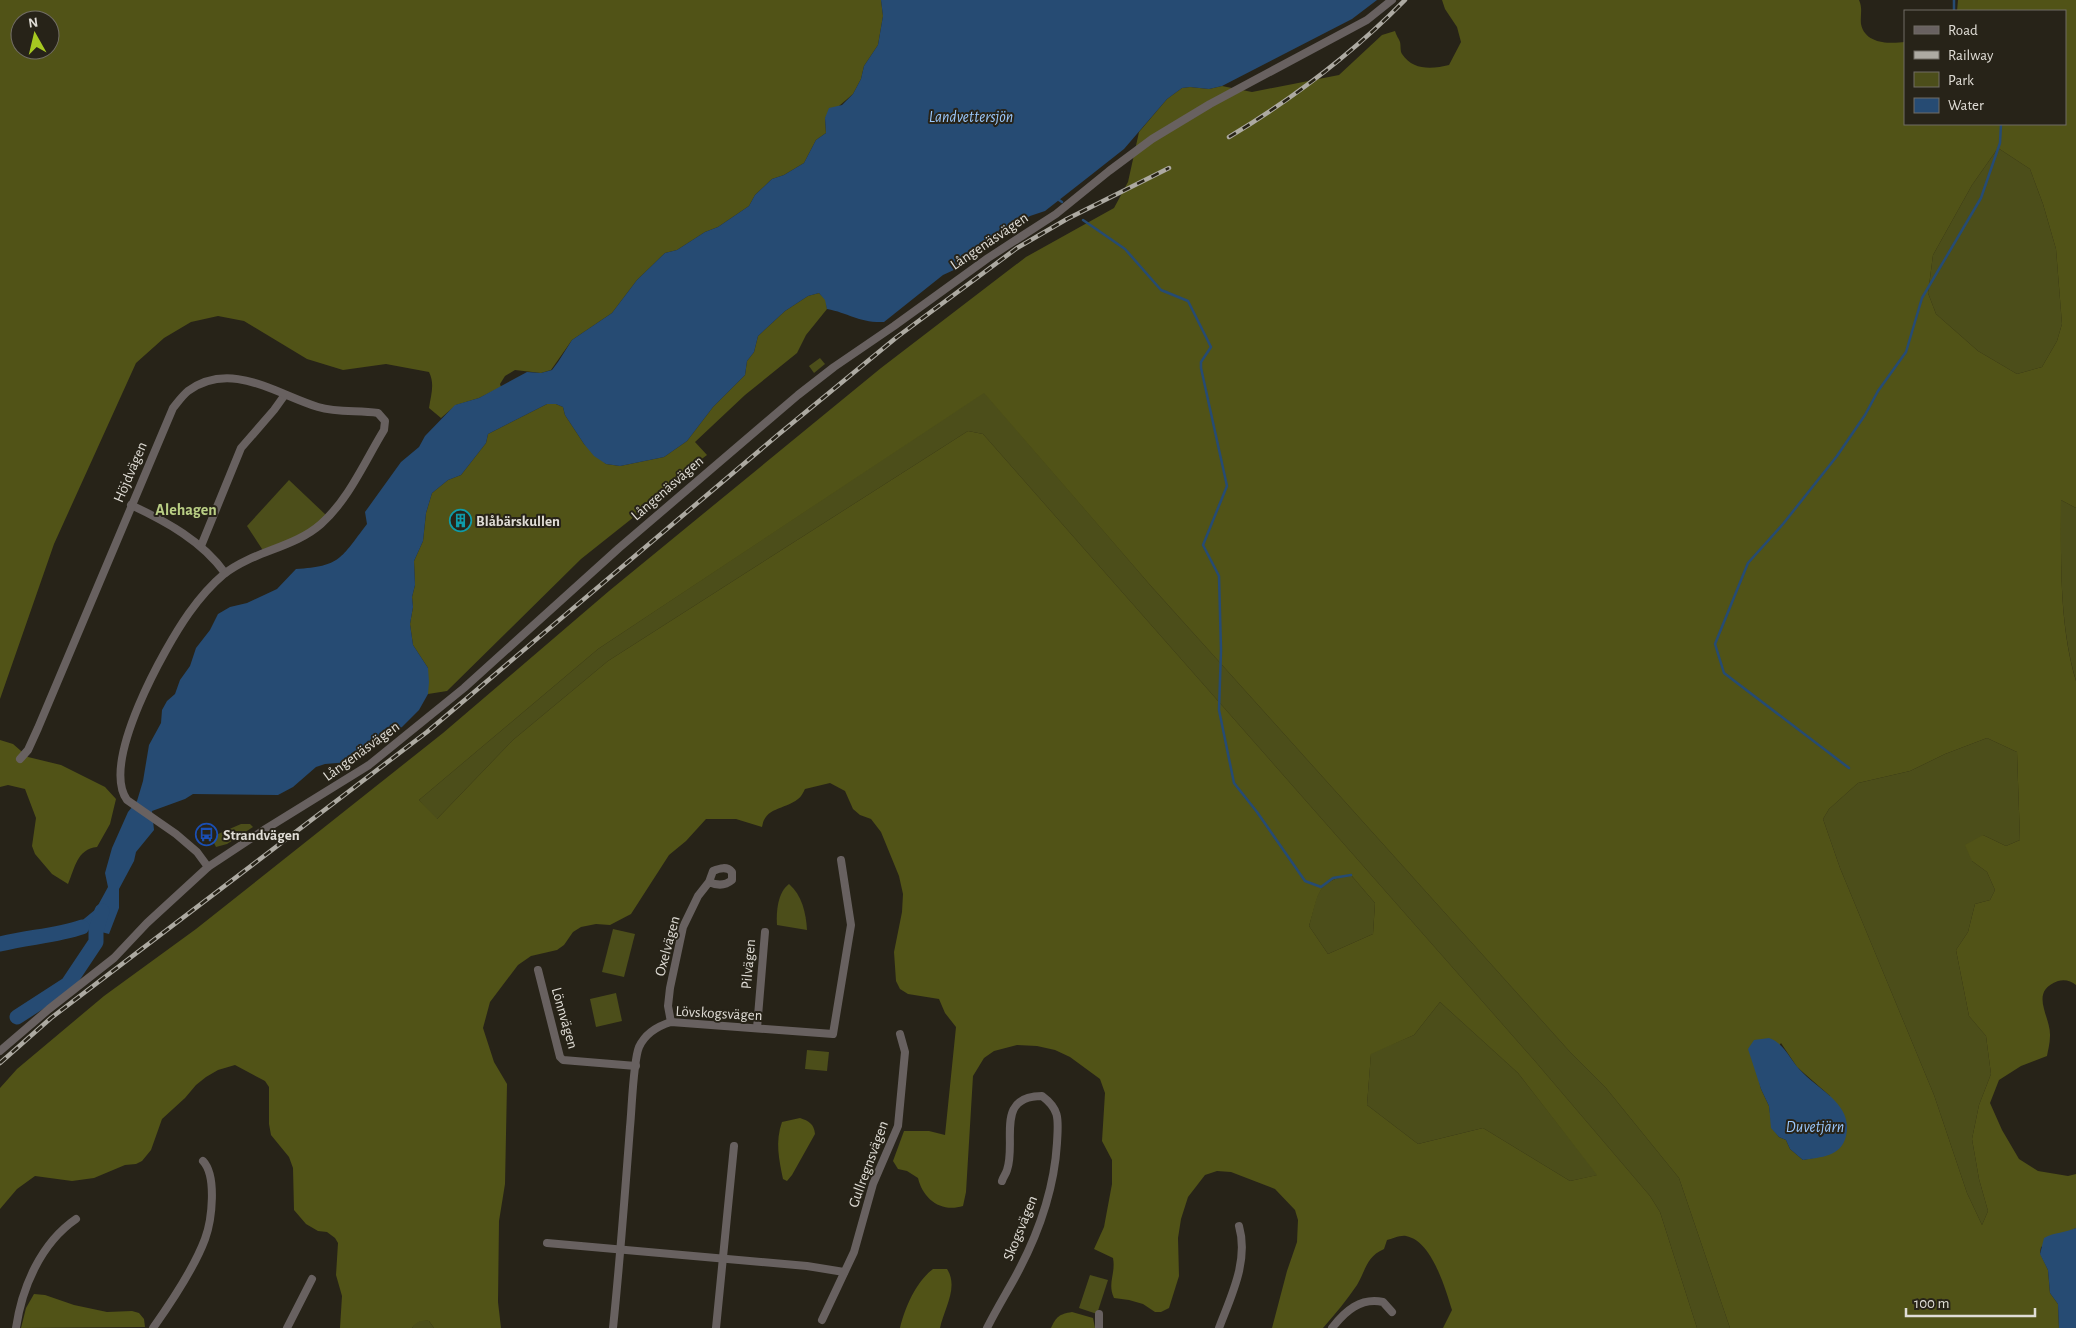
<svg xmlns="http://www.w3.org/2000/svg" width="2076" height="1328" font-family="'Alegreya Sans',sans-serif">
  <rect width="100%" height="100%" fill="#272318"/>
  <g fill="#4c4e1a">
    <polygon points="1998,148 2030,169 2043,204 2056,249 2062,324 2057,341 2042,367 2017,374 1978,351 1936,314 1928,293 1933,255 1972,185"/>
    <polygon points="820,358 825,364 814,373 809,366"/>
    <polygon points="984,392 1151,586 1571,1053 1606,1088 1679,1178 1730,1328 1697,1328 1660,1212 1650,1196 1534,1060 983,434 968,431 608,661 513,740 436,820 419,800 598,649"/>
    <polygon points="289,480 327,516 306,534 264,552 247,526"/>
    <path d="M2061,500L2076,508V681C2059,623 2061,560 2061,500Z"/>
    <polygon points="1987,738 2017,752 2020,840 2006,846 1983,835 1972,861 1987,872 1995,890 1990,900 1975,904 1968,932 1956,950 1969,1016 1986,1036 1991,1074 1979,1105 1972,1139 1979,1179 1988,1211 1982,1225 1967,1193 1934,1095 1840,868 1823,819 1829,809 1858,783 1910,771 1945,754"/>
    <polygon points="241,824 250,824 253,827 227,844 216,847 211,837"/>
    <path d="M1351,875L1375,903L1373,934L1328,954L1309,926C1318,895 1315,881 1351,875Z"/>
    <path d="M789,884C802,895 806,913 807,930L777,925C776,911 778,892 789,884Z"/>
    <polygon points="613,929 635,934 624,977 602,972"/>
    <polygon points="616,993 622,1021 596,1027 590,999"/>
    <polygon points="1440,1002 1518,1073 1598,1175 1570,1181 1483,1128 1418,1144 1367,1105 1371,1053 1414,1035"/>
    <polygon points="807,1050 829,1052 827,1071 805,1069"/>
    <polygon points="1090,1275 1108,1280 1097,1314 1079,1308"/>
    <polygon points="423,1320 429,1321 434,1328 412,1328 415,1323"/>
  </g>
  <g fill="#515317" fill-rule="evenodd">
    <path d="M0,0H881L883,16L878,45L864,66L861,79L853,94L825,118L826,133L816,140L804,163L784,175L772,179L755,195L749,206L718,227L705,232L677,250L665,253L637,280L612,313L572,340L551,370L541,373L515,370L505,376L500,384L501,387L479,398L456,405L441,418L429,408C431,395 435,384 429,372L386,364L343,370L307,359L244,321L218,316L191,322L164,338L136,363L54,544L0,699ZM20,20H50V50H20Z"/>
    <path d="M1442,0H1859C1863,9 1860,15 1861,24C1865,44 1889,44 1905,42V124H2065V11H1957L1958,0H2076V508L2061,500C2061,560 2059,624 2076,681V985C2071,981 2065,979 2058,981C2028,992 2051,1016 2050,1036C2050,1043 2048,1050 2047,1056L2021,1066L1999,1080L1990,1103L2002,1130L2019,1159L2038,1171L2068,1176L2076,1174V1228L2041,1247L2040,1253L2048,1270L2050,1293L2058,1304L2059,1328H1730L1679,1178L1606,1088L1571,1053L1151,586L984,393L598,649L419,800L437,819L513,740L608,661L968,431L983,434L1534,1060L1650,1196L1660,1212L1697,1328H1443L1452,1310C1445,1288 1432,1241 1406,1236C1400,1235 1392,1239 1387,1240L1384,1249C1366,1257 1366,1270 1357,1285C1347,1300 1335,1314 1323,1328H1272L1287,1271L1297,1242L1298,1220L1295,1210L1275,1189L1231,1172L1217,1171L1205,1175L1188,1197L1181,1219L1178,1238L1179,1276L1169,1308L1161,1312H1155L1143,1304L1129,1300L1114,1298C1107,1283 1116,1274 1113,1258L1094,1249L1104,1227L1112,1184V1160L1102,1141L1105,1093L1100,1079L1070,1057L1055,1050L1037,1046L1017,1045L994,1051L984,1058L973,1076L966,1192L963,1206C941,1213 923,1199 918,1178L907,1171L898,1169L893,1161L904,1131H929L945,1135L956,1027L945,1013L939,999L908,994L900,989L896,981L894,952L902,912L903,894L899,876L881,832L871,819L860,815L853,809L845,791L830,783L805,789C803,793 801,797 798,799C784,810 765,807 762,827L736,819H706L686,841L669,855L631,914L610,925L596,924L581,927L573,932L564,945L557,950L531,956L518,965L490,1002L483,1028L494,1062L507,1084L505,1184L499,1221L498,1302L501,1328H434L429,1321C421,1320 416,1322 412,1328H340L342,1296L336,1275L338,1243L335,1238L327,1232L318,1231L306,1224L294,1210L293,1168L289,1157L271,1135L269,1124V1087L265,1081L235,1065L218,1070L206,1077L196,1085L185,1098L162,1119L151,1150L142,1161L136,1164L125,1165L94,1178L72,1181L35,1176L17,1189L0,1209V1088L17,1069L104,996L196,929L443,733L609,591L881,368L1026,257L1114,208L1128,182L1139,132L1167,99L1182,88L1190,87L1209,89L1222,86L1252,92L1339,75L1382,35L1395,31C1396,35 1399,39 1400,42C1401,46 1400,51 1402,54C1413,71 1433,69 1449,65L1461,42L1457,27L1445,9ZM1998,148L2030,169L2043,204L2056,249L2062,324L2057,341L2042,367L2017,374L1978,351L1936,314L1928,293L1933,255L1972,185ZM1987,738L2017,752L2020,840L2006,846L1983,835L1965,845L1972,861L1987,872L1995,890L1990,900L1975,904L1968,932L1956,950L1969,1016L1986,1036L1991,1074L1979,1105L1972,1139L1979,1179L1988,1211L1982,1225L1967,1193L1934,1095L1840,868L1823,819L1829,809L1858,783L1910,771L1945,754ZM1351,875L1375,903L1373,934L1328,954L1309,926C1319,895 1315,881 1351,875ZM1440,1002L1518,1073L1597,1175L1570,1181L1483,1128L1418,1144L1367,1105L1371,1054L1414,1035ZM1781,1043L1797,1067L1830,1096L1813,1158L1803,1160L1790,1149L1786,1140L1779,1137L1772,1128L1769,1106L1761,1089L1758,1077Z"/>
    <polygon points="819,293 826,300 827,309 806,335 797,353 745,395 695,442 707,455 687,470 654,501 581,559 447,691 428,694 428,668 413,645 410,624 413,607 412,597 415,585 414,561 423,541 426,513 432,493 448,480 461,475 486,443 488,434 547,404 556,404 563,407 565,415 584,444 606,464 620,466 664,457 687,441 713,407 745,375 747,361 754,352 758,336 785,311 808,296"/>
    <path d="M0,740L13,744L28,757L61,765L105,787L116,799L110,824L97,847C77,849 75,868 68,884L52,874L35,854L32,846L36,818L25,789L8,785L0,787Z"/>
    <path d="M800,1118C809,1121 814,1124 815,1134L792,1175L787,1181L783,1179C779,1159 775,1142 782,1122Z"/>
    <path d="M933,1269H947C959,1287 944,1309 940,1328H900C905,1307 916,1282 933,1269Z"/>
    <polygon points="34,1294 45,1295 74,1305 107,1312 132,1311 139,1313 144,1319 145,1327 21,1328 26,1308"/>
    <path d="M1072,1312L1093,1318L1095,1328H1051C1056,1317 1059,1314 1072,1312Z"/>
  </g>
  <g fill="#264b73">
    <path d="M881,0H1377L1352,19L1222,86L1209,89L1190,87L1182,88L1167,99L1124,149L1091,175L1045,211L1030,216L1015,225L956,269L943,275L884,322C859,323 849,313 827,309L825,300L819,293L808,296L785,311L758,336L754,352L747,361L745,375L713,407L687,441L664,457L620,466L606,464L594,456L584,444L565,415L563,407L556,404H547L488,434L486,443L461,475L448,480L432,493L426,513L423,541L414,561L415,585L412,597L413,607L410,624L413,645L428,668L429,682L428,694L419,710L402,727L374,743L349,762L325,764L316,767L293,787L278,795L193,794L185,799L152,811L154,830L136,852L134,861L119,889V908L109,934L82,927L79,923L96,909L108,887L105,873L112,848L128,812L137,801L143,781L149,745L161,723L162,710L167,701L175,694L180,680L190,666L196,648L210,630L218,614L230,607L247,603L277,589L296,569C341,566 340,559 367,524L365,512L401,462L419,447L425,436L455,405L479,398L527,372L541,373L552,370L558,362L572,340L612,313L637,280L665,253L677,250L705,232L718,227L749,206L755,195L772,179L784,175L804,163L816,140L826,133L825,118L829,108L842,105L853,94L861,79L864,66L878,45L883,16Z"/>
    <path d="M1769,1038C1786,1044 1790,1061 1803,1073C1822,1092 1853,1105 1846,1136C1841,1157 1821,1157 1803,1160L1790,1149L1786,1140L1779,1137L1771,1128L1769,1106L1761,1089L1748,1049L1754,1040Z"/>
    <path d="M2076,1228V1328H2059L2058,1304L2050,1293L2048,1270L2040,1254L2044,1238C2055,1232 2065,1233 2076,1228Z"/>
  </g>
  <g fill="none" stroke-linecap="round" stroke-linejoin="round">
    <g stroke="#264b73" stroke-width="2.5">
      <polyline points="1954,0 1954,11"/>
      <polyline points="1059,200 1062,202"/>
      <polyline points="1083,220 1125,249 1161,290 1188,301 1211,347 1201,362 1201,368 1227,486 1203,545 1219,576 1221,650 1219,710 1234,783 1257,812 1305,881 1321,887 1333,878 1351,875"/>
      <polyline points="1849,768 1724,673 1715,644 1748,563 1783,524 1837,456 1865,415 1878,391 1906,352 1922,298 1981,198 2000,143 2001,124"/>
    </g>
    <g stroke="#264b73" stroke-width="15">
      <path d="M0,944C27,937 56,936 82,927"/>
      <polyline points="17,1017 68,984 96,942 96,931 102,911"/>
    </g>
    <g stroke="#686160" stroke-width="8">
      <path d="M131,505C167,522 202,541 225,573"/>
      <polyline points="201,546 241,448 274,410 284,396"/>
      <path d="M20,759L28,750L38,728L173,408C178,402 182,396 188,391C231,360 276,394 318,407C338,413 358,410 378,413L385,421L384,430C365,461 349,499 321,524C294,548 253,551 224,574C211,585 199,599 189,613C165,647 100,762 127,800L176,834L197,852L208,867"/>
      <polyline points="538,970 560,1057 563,1060 636,1066"/>
      <path d="M671,1022L668,1006L670,988L683,927L698,896L709,882L713,871C720,868 727,866 732,872V880C725,886 718,886 709,882"/>
      <polyline points="757,1028 765,932"/>
      <polyline points="0,1051 49,1009 114,958 147,923 208,867 264,830 369,765 464,688 619,548 798,395 834,367 894,326 988,258 1056,214 1109,171 1152,139 1210,104 1367,20 1392,0"/>
      <polyline points="547,1243 807,1266 844,1272"/>
      <polyline points="822,1320 854,1252 873,1184 898,1126 905,1052 900,1034"/>
      <path d="M16,1328C22,1287 41,1243 76,1219"/>
      <path d="M153,1328C170,1304 195,1266 205,1239C212,1220 217,1176 203,1161"/>
      <polyline points="287,1328 312,1279"/>
      <path d="M613,1328C620,1261 625,1194 630,1127C632,1108 633,1062 639,1047C645,1034 658,1026 671,1022L833,1034L851,925L841,860"/>
      <polyline points="716,1328 734,1146"/>
      <path d="M987,1328C995,1312 1004,1297 1013,1281C1037,1238 1054,1193 1057,1143C1058,1121 1061,1110 1042,1096C994,1096 1017,1142 1007,1170C1006,1174 1003,1177 1002,1181"/>
      <polyline points="1099,1328 1099,1314"/>
      <path d="M1219,1328C1231,1296 1249,1261 1239,1226"/>
      <path d="M1332,1328C1345,1311 1361,1297 1383,1302L1392,1312"/>
    </g>
    <defs>
      <g id="rail">
        <path d="M1229,137C1294,98 1352,54 1405,0"/>
        <polyline points="0,1063 51,1018 427,732 779,434 897,337 1017,248 1067,219 1169,168"/>
      </g>
    </defs>
    <use href="#rail" stroke="#adaaa2" stroke-width="4.5"/>
    <use href="#rail" stroke="#272318" stroke-width="2.5" stroke-dasharray="8" stroke-linecap="butt"/>
  </g>
  <defs>
    <symbol id="building-ring" viewBox="-11 -11 22 22"><circle r="9.5" fill="#272318" stroke="#0f9aa8" stroke-width="1.5"/><path d="M-4-6H4V6H1V3H-1V6H-4ZM-2.5-4.3h1.7v1.8h-1.7ZM.8-4.3h1.7v1.8H.8ZM-2.5-1h1.7V.8h-1.7ZM.8-1h1.7V.8H.8Z" fill="#0f9aa8"/></symbol>
    <symbol id="bus-ring" viewBox="-11 -11 22 22"><circle r="9.5" fill="#272318" stroke="#1a4fb4" stroke-width="1.5"/><path d="M-5-6H5V4H4V6H2V4H-2V6H-4V4H-5ZM-3.5-4V0h7V-4ZM-3.5 1.2v1.5H-2V1.2ZM2 1.2v1.5H3.5V1.2Z" fill="#1a4fb4"/></symbol>
  </defs>
  <g fill-rule="evenodd">
    <use href="#building-ring" x="448" y="508" width="25" height="25"/>
    <use href="#bus-ring" x="194" y="822" width="25" height="25"/>
  </g>
  <g text-anchor="middle" stroke-width="4" stroke-linejoin="round" paint-order="stroke">
    <g font-size="15" fill="#e0ddd6" stroke="#272318">
      <text transform="translate(989 241) rotate(-34)" y="5">Långenäsvägen</text>
      <text transform="translate(130 472) rotate(-67)" y="5">Höjdvägen</text>
      <text transform="translate(667 488) rotate(-41)" y="5">Långenäsvägen</text>
      <text transform="translate(361 751) rotate(-36)" y="5">Långenäsvägen</text>
      <text transform="translate(667 946) rotate(-75)" y="5">Oxelvägen</text>
      <text transform="translate(748 964) rotate(-85)" y="5">Pilvägen</text>
      <text transform="translate(719 1013) rotate(3)" y="5">Lövskogsvägen</text>
      <text transform="translate(565 1018) rotate(74)" y="5">Lönnvägen</text>
      <text transform="translate(868 1164) rotate(-70)" y="5">Gullregnsvägen</text>
      <text transform="translate(1020 1228) rotate(-68)" y="5">Skogsvägen</text>
    </g>
    <g font-size="15" font-weight="bold" fill="#e0ddd6" stroke="#272318" text-anchor="start">
      <text x="476" y="526">Blåbärskullen</text>
      <text x="223" y="840">Strandvägen</text>
    </g>
    <g font-size="16" font-style="italic" fill="#9ac7fb" stroke="#272318">
      <text x="971" y="122">Landvettersjön</text>
      <text x="1815" y="1132">Duvetjärn</text>
    </g>
    <g font-size="16" font-weight="bold" fill="#bacf85" stroke="#272318">
      <text x="186" y="515">Alehagen</text>
    </g>
  </g>
  <rect x="1904" y="10" width="162" height="115" fill="#272318" stroke="#716d64"/>
  <rect x="1914" y="26" width="25" height="8" fill="#686160" stroke="#716d64"/>
  <text x="1948" y="35" font-size="15" fill="#e0ddd6">Road</text>
  <rect x="1914" y="51" width="25" height="8" fill="#adaaa2" stroke="#716d64"/>
  <text x="1948" y="60" font-size="15" fill="#e0ddd6">Railway</text>
  <rect x="1914" y="72" width="25" height="15" fill="#4c4e1a" stroke="#716d64"/>
  <text x="1948" y="85" font-size="15" fill="#e0ddd6">Park</text>
  <rect x="1914" y="98" width="25" height="15" fill="#264b73" stroke="#716d64"/>
  <text x="1948" y="110" font-size="15" fill="#e0ddd6">Water</text>
  <g transform="translate(35 35) rotate(352)"><circle r="24" fill="#272318" stroke="#716d64"/>
  <path d="M0-4L9 19L0 12L-9 19Z" fill="#a6c821"/>
  <text y="-8" font-size="14" font-weight="bold" text-anchor="middle" fill="#e0ddd6">N</text>
  </g>
  <path d="M1906 1308v8h129v-8" fill="none" stroke="#e0ddd6" stroke-width="2.5"/>
  <text x="1914" y="1308" font-size="15" fill="#e0ddd6" stroke="#272318" stroke-width="4" paint-order="stroke">100 m</text>
</svg>
